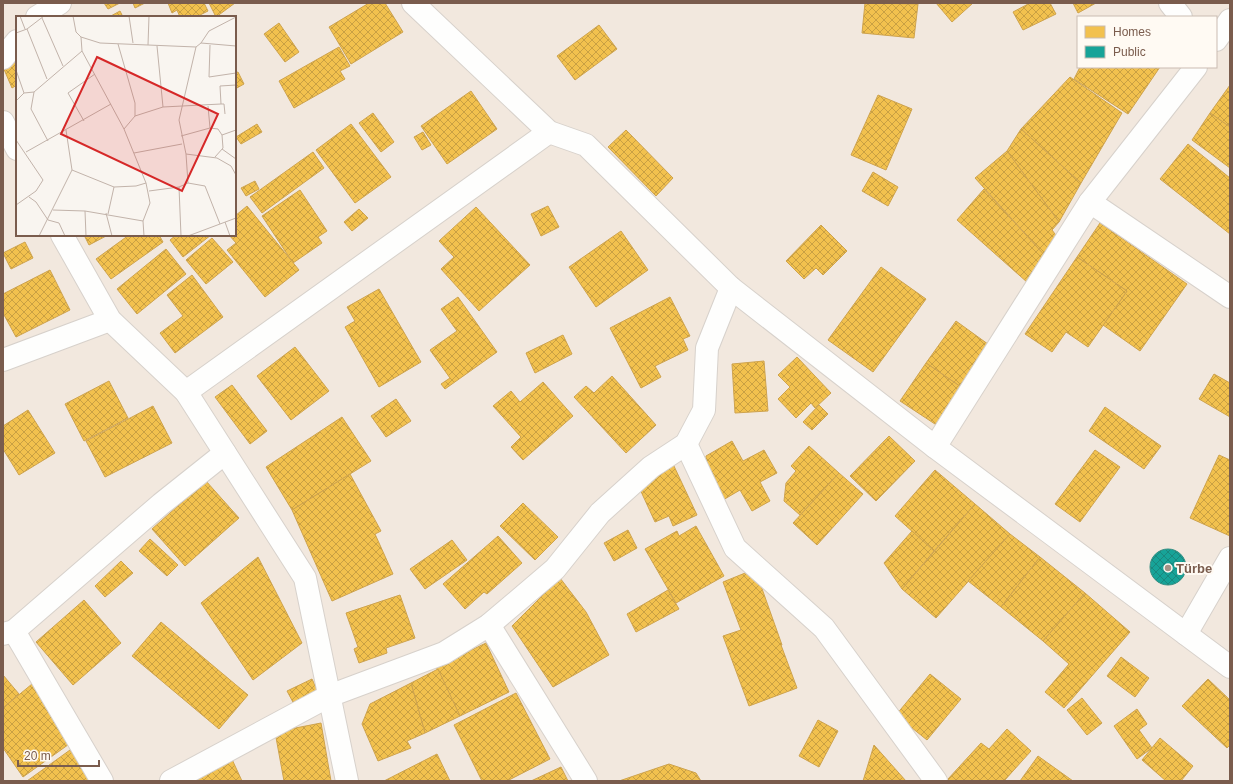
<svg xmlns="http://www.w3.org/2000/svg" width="1233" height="784" font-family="Helvetica,sans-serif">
  <defs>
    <pattern id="homes-cross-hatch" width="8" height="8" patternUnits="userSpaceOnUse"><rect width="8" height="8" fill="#f2c14e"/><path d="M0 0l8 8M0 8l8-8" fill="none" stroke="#c9a043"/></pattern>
    <pattern id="public-cross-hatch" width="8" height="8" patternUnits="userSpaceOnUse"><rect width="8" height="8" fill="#17a398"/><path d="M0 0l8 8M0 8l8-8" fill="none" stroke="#1a887e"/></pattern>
  </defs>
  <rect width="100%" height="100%" fill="#f9f5f0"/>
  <path fill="#f2e8de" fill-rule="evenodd" d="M3,3H1230V781H3ZM17,17H235V235H17ZM1078,17H1216V67H1078Z"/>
  <g fill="url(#homes-cross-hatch)" stroke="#cea34e">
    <polygon points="104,3 120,3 108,9"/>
    <polygon points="133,3 145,3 135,8"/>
    <polygon points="168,3 204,3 208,11 196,17 180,17 177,10 172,13"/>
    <polygon points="209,3 235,3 216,17"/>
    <polygon points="369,3 385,3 403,32 351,64 329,27"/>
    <polygon points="865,3 918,4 914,38 862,33"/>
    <polygon points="936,3 973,3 952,22"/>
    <polygon points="1030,3 1050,3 1056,14 1023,30 1013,12"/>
    <polygon points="1073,3 1096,3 1078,13"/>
    <polygon points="120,11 123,17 109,17"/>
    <polygon points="279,23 299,52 285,62 264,34"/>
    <polygon points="599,25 617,49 575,80 557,56"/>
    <polygon points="339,47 350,66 340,71 345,79 294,108 279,81"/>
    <polygon points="17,61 17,85 12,88 3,67"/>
    <polygon points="1080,67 1160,67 1128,114 1074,79"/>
    <polygon points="238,72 244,84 235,89 235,73"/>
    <polygon points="1070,77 1122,113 1081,183 1021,129"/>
    <polygon points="1230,85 1230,127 1210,113"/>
    <polygon points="471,91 497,129 447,164 421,126"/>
    <polygon points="878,95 912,109 886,170 851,155"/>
    <polygon points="373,113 394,142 381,152 359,123"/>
    <polygon points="1210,113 1230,127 1230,168 1192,140"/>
    <polygon points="257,124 262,132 241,144 236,137"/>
    <polygon points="351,124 391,177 355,203 316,150"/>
    <polygon points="1021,129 1081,183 1059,222 1007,151"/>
    <polygon points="626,130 673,178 656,196 608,147"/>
    <polygon points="423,132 431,145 422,150 414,137"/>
    <polygon points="1188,144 1230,178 1230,234 1160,179"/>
    <polygon points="1007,151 1059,222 1052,230 1061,242 1047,258 975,178"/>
    <polygon points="313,152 324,168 262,213 250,197"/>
    <polygon points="873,172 898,187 888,206 862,191"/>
    <polygon points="255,181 259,189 246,196 241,188"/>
    <polygon points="984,189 1047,258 1028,283 957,220"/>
    <polygon points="300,190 327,231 318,237 322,243 293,263 262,216"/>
    <polygon points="247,206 299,270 265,297 227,250 236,243 229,235 235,235 235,216"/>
    <polygon points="548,206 559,227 541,236 531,214"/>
    <polygon points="476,207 530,265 479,311 441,269 454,257 439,241"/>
    <polygon points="359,209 368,218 352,231 344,222"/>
    <polygon points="1100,223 1187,284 1140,351 1103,325 1127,291 1077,257"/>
    <polygon points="821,225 847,251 823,275 816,268 804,279 786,261"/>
    <polygon points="621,231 648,270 596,307 569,267"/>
    <polygon points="84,235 108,235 89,245"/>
    <polygon points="129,235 159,235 163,242 111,279 96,259"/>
    <polygon points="176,235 211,235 183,257 170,240"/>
    <polygon points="212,238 233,262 206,284 186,260"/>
    <polygon points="25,242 33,258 11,269 3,253"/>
    <polygon points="166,249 186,274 137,314 117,289"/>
    <polygon points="1077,257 1127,291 1088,347 1066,332 1052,352 1025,334"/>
    <polygon points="881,267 926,299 873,372 828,340"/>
    <polygon points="50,270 70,310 16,337 3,313 3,294"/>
    <polygon points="192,275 223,317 175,353 160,333 183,316 167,295"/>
    <polygon points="379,289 421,362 379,387 345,327 355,321 347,307"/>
    <polygon points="458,297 497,352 445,389 441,384 450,378 430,350 457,331 441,309"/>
    <polygon points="670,297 690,336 683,339 688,350 655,366 661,377 641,388 610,328"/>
    <polygon points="956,321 992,347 964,389 926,363"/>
    <polygon points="563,335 572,354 535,373 526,353"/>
    <polygon points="295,347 329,391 291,420 257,376"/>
    <polygon points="797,357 831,393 815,408 811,403 796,418 778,399 790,387 778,375"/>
    <polygon points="764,361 768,411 735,413 732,364"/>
    <polygon points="926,363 964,389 938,426 900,401"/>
    <polygon points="1214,374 1230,383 1230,417 1199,399"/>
    <polygon points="612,376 656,425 626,453 574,397 586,386 594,393"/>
    <polygon points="109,381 128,418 84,441 65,404"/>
    <polygon points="543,382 573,416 523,460 511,447 521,437 493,406 511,391 520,402"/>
    <polygon points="232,385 267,431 250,444 215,397"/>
    <polygon points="396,399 411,421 386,437 371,416"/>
    <polygon points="819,405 828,414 812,430 803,422"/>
    <polygon points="153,406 172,443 105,477 86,441"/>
    <polygon points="1105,407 1161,446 1144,469 1089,431"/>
    <polygon points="28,410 55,453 19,475 3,449 3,426"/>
    <polygon points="342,417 371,461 292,510 266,467"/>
    <polygon points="889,436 915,461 876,501 850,476"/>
    <polygon points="732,441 743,461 764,450 777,473 760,482 770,501 752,511 740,490 723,500 706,471 706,456"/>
    <polygon points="809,446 839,473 800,515 784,501 786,483 796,471 791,466"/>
    <polygon points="1095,450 1120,467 1080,522 1055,504"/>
    <polygon points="1219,455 1230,460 1230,536 1190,518"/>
    <polygon points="673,464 697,515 673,526 669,516 655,522 633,474"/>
    <polygon points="935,470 975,504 934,551 895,516"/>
    <polygon points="839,473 863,494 817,545 793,523"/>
    <polygon points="350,474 381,531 375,534 393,574 332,601 292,510"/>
    <polygon points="206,481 239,518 185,566 152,529"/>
    <polygon points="523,503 558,537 535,560 500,526"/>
    <polygon points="975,504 1010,534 936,618 902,589"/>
    <polygon points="696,526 724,576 676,603 645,549 677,531 679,536"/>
    <polygon points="628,530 637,548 614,561 604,543"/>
    <polygon points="912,531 934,551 902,589 884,563"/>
    <polygon points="1010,534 1040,557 1001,607 968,581"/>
    <polygon points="498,536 522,563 487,594 484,592 465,609 443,584"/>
    <polygon points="150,539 178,565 167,576 139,551"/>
    <polygon points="452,540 467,560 425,589 410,569"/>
    <polygon points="258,557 302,643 253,680 201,603"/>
    <polygon points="1040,557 1085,593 1043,641 1001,607"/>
    <polygon points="121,561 133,573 105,597 95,586"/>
    <polygon points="755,569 782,645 781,645 797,688 749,706 723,636 741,630 723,582"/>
    <polygon points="560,578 586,612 609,655 553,687 512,626"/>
    <polygon points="668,590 679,609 636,632 627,614"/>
    <polygon points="1085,593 1130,632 1064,708 1045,692 1069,664 1043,641"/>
    <polygon points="400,595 415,638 386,648 387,653 359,663 354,649 358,647 346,613"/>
    <polygon points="84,600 121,643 73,685 36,642"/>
    <polygon points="161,622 248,695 219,729 132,656"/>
    <polygon points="486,643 509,692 460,716 436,667"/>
    <polygon points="1121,657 1149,678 1135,697 1107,676"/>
    <polygon points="438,669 460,716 425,733 411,683"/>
    <polygon points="930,674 961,699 927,740 896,715"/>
    <polygon points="3,675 19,694 3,708"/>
    <polygon points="312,679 318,692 294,704 287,691"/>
    <polygon points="1208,679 1230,700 1230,745 1227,748 1182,706"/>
    <polygon points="411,683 425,733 407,741 411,748 378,761 362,724 370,704"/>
    <polygon points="32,684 72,742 23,777 3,748 3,708"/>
    <polygon points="516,693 550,759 507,781 482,781 454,725"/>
    <polygon points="1082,698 1102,723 1087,735 1067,710"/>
    <polygon points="1137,709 1147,724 1139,730 1152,748 1137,759 1114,726"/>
    <polygon points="818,720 838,731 819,767 799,756"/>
    <polygon points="321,723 331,781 284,781 275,732"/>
    <polygon points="1007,729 1031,751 1004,781 950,781 948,779 981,743 989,749"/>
    <polygon points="1160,738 1193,766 1181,781 1166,781 1142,760"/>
    <polygon points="874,745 906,781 863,781"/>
    <polygon points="70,750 92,781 27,781"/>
    <polygon points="437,754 450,781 384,781"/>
    <polygon points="230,755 242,781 196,781 193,774"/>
    <polygon points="1038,756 1073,781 1020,781"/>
    <polygon points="669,764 696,773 701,781 619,781"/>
    <polygon points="561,767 568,781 531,781"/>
  </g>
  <circle fill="url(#public-cross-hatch)" stroke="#358e82" cx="1168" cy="567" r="18"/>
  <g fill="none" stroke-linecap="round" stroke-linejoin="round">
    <defs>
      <g id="minor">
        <polyline points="413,3 549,132 586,145 731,288 935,447 1230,667"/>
        <polyline points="1170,3 1181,17"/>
        <polyline points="37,17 60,3"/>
        <polyline points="1216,40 1230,20"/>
        <polyline points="3,58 17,41"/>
        <polyline points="3,122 17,149"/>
        <polyline points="1090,202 1230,297"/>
        <polyline points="62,235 110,320 186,392 305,578 347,781"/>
        <polyline points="3,360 110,320"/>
        <polyline points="186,392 549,132"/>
        <polyline points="686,444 735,548 824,628 936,781"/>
        <polyline points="935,447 1090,202 1196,67"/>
        <polyline points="489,625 586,781"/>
        <polyline points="14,631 102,781"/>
        <polyline points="3,634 14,631 161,504 225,453"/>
        <polyline points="1186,634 1230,558"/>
        <polyline points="171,781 329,696 444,653 489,625 555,569 600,513 651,467 686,444 704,410 707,348 731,288"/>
      </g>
    </defs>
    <use href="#minor" stroke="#d7d1cb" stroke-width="24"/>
    <use href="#minor" stroke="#fefefd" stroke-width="22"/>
  </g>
  <circle fill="#a69286" stroke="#fffaf3" stroke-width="1.5" cx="1168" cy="568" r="4"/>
  <g text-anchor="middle" stroke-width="4" stroke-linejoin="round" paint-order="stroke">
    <g font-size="13" font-weight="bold" fill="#7a5c4d" stroke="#fffaf3" text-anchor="start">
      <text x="1176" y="573">Türbe</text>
    </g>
  </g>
  <g transform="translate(16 16)">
    <rect width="220" height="220" fill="#f9f5f0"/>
    <path fill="none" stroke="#c2b3aa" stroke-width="1" d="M4,0L9,13M57,0L60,16L65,21L84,27L180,31L185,27L220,30M113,0L117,27M26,2L47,50M11,13L31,63M0,17L11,13L28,0M185,27L193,15L220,1M102,28L119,87V100M132,29L133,0M194,29L193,61L220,57M141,30L147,91M66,35L108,113L130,167L134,187L127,205L128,220M0,54L8,77M18,76L15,93L32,125M0,85L8,77L18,76L66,35L65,21M205,88H208L209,98M192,90L194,112M68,105L52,77L79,58M108,113L119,100L147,91L205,88L204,70L220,69M206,119L220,114M165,120L194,112L202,113L206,119L207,132L199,141M0,124L27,164L20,175L0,189M206,133L220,143M10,136L95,88M118,137L166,128M170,138L201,142L215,150L220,159M56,154L98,171L120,170L130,167M172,167L170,138L163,104L180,31M163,171L165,220M133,175L163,171L172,167L189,170L204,208M13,181L20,186L32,204L43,207L49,220M37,194L69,195L127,205M69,195L70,220M90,197L96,220M92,198L98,171M209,206L214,220M23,220L56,154L50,114M172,220L220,202"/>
    <path fill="#d62828" fill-opacity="0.15" stroke="#d62828" stroke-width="2" d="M81,41L202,98L166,175L45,118Z"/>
    <rect width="220" height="220" fill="none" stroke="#7a5c4d" stroke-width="2"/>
  </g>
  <rect width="1233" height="784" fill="none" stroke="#7a5c4d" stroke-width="8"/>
  <rect x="1077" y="16" width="140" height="52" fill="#fffaf3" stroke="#cabbb1"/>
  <rect x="1085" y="26" width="20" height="12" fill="#f2c14e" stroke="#cabbb1"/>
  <text x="1113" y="36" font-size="12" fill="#7a5c4d">Homes</text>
  <rect x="1085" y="46" width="20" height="12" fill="#17a398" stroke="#cabbb1"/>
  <text x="1113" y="56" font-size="12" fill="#7a5c4d">Public</text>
  <path d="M18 760v6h81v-6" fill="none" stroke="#7a5c4d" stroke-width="2"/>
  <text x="24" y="760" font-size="12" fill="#7a5c4d" stroke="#fffaf3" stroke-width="3" paint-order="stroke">20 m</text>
</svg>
